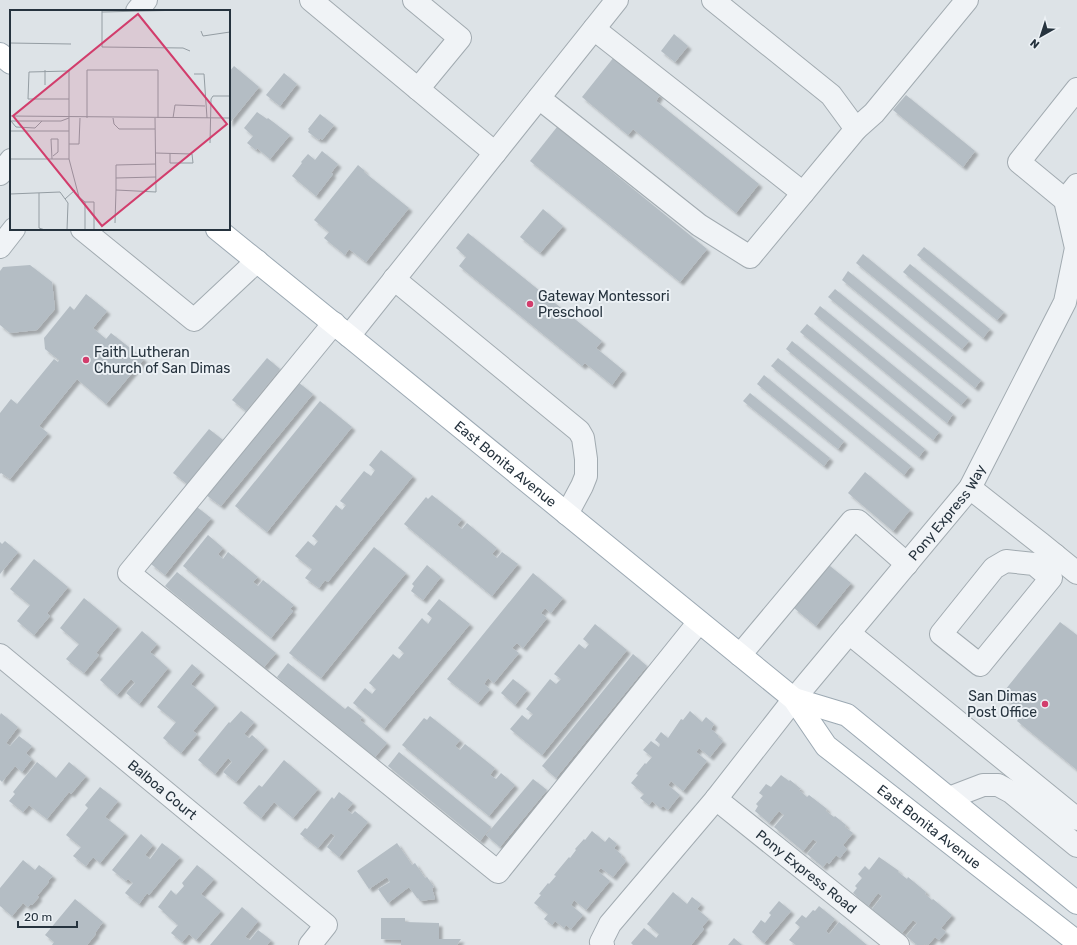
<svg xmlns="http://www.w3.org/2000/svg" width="1077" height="945" font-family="Rubik,sans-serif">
  <defs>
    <filter id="shadow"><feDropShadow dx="3.5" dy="3.5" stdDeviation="1" flood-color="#0004"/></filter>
  </defs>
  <rect width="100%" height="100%" fill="#dde3e7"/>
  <g fill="#b4bdc4" filter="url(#shadow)">
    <polygon points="674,34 688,46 675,62 661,51"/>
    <polygon points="614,57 660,95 656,101 759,184 736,213 633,129 628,135 582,97"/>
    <polygon points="234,66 259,87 229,124 229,72"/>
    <polygon points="284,73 297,84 280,106 266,95"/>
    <polygon points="906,95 975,151 963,167 893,110"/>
    <polygon points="257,112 267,119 268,118 290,135 270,159 257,148 256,150 247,143 253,136 244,128"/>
    <polygon points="320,114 334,125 322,140 320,138 319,140 308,132 309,130 308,129"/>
    <polygon points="557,127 707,249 680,282 530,161"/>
    <polygon points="322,151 338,164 331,173 333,174 316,196 292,176 302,163 301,162 308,154 315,160"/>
    <polygon points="358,165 365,171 364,172 409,208 366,262 349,249 345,255 324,238 329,232 314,220"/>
    <polygon points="543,209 563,226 540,253 520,237"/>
    <polygon points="468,233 602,341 596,348 623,370 612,385 585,363 582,366 459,266 466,257 456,248"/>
    <polygon points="924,247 1004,312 997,320 917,255"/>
    <polygon points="863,254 969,341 962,349 856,263"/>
    <polygon points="910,264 990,329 983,338 903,272"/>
    <polygon points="30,265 52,282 55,309 37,330 10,333 0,325 0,271 3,267"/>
    <polygon points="848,271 981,380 975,388 842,280"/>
    <polygon points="835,289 968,397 961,405 828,297"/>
    <polygon points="86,294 107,311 93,328 106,339 111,333 144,359 106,404 77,379 39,426 48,433 10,479 1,473 0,474 0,413 11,399 17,404 54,359 58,362 59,360 45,349 44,338 70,306 74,310"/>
    <polygon points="820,306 953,414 947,423 814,314"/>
    <polygon points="807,324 939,432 933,440 800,332"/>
    <polygon points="792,341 925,449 919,457 786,349"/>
    <polygon points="267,358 280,369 246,411 232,400"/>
    <polygon points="778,358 911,466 904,475 771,366"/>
    <polygon points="764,375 844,441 838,449 757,384"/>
    <polygon points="298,382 313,394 221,506 206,495"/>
    <polygon points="750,393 830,458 824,466 743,401"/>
    <polygon points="320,401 352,427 267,532 235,506"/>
    <polygon points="209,429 223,440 187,484 173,473"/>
    <polygon points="381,450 413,476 328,582 325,580 319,588 305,578 312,569 295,556 308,541 314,546 318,541 312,536 336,505 342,510 346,505 340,501 364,471 371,476 375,470 369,465"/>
    <polygon points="865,472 910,510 893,531 848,493"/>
    <polygon points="432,495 462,519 457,525 462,529 467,523 497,548 492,554 497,558 502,552 518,564 492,596 404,524 426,497 428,499"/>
    <polygon points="197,507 211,518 165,575 151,564"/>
    <polygon points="208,535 223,548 218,554 223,559 228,552 258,577 253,582 258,586 263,580 294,605 290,609 293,611 271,638 183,566"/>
    <polygon points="5,541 18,552 0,574 0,542 2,544"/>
    <polygon points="374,547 406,573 321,678 289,653"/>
    <polygon points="34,559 68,587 47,613 50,616 34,635 17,621 30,605 10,589"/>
    <polygon points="825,562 851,583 816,626 794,608 807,593 803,590"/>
    <polygon points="427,565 441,577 423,600 411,591 414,586 412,584"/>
    <polygon points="177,572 276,653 264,667 165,586"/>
    <polygon points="533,573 563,598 551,613 545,608 541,613 547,618 523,648 517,643 512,648 519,653 494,683 488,678 484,684 490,689 478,703 447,679"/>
    <polygon points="84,598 118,626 96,653 99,655 84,673 66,659 79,644 60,628"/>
    <polygon points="439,599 470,624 384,729 353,703 365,688 372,694 376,689 369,683 393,654 399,659 404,653 398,648 422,618 428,624 432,618 427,614"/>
    <polygon points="1060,622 1077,635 1077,770 1017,721 1023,713 1001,695"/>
    <polygon points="595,624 627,650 542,755 510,729 522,715 528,720 533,714 526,709 550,679 556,684 561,679 554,674 579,644 585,649 589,644 583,639"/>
    <polygon points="142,631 157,644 150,652 168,668 139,704 126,693 135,683 131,679 117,695 100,680"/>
    <polygon points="633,654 647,666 556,778 542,766"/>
    <polygon points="288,663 345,709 348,706 362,717 360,720 387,743 375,757 277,677"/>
    <polygon points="192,664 201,672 191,684 215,705 193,731 197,734 181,753 163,738 176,722 157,707"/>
    <polygon points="513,679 527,690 515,705 501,693"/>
    <polygon points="241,711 254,722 244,734 249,738 252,735 265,747 236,782 223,772 232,762 228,758 215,774 198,760 229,722 230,723"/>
    <polygon points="690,711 702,722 706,717 714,724 711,729 719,736 718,737 723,741 710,757 699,748 696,752 707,761 683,791 671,781 668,785 680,795 668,810 663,806 660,808 652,801 649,805 640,798 644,794 631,783 638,775 636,774 645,763 646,764 652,757 643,750 651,741 659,747 660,744 655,740 661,732 668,738 681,719 683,720"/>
    <polygon points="1,713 18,727 6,743 10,746 19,736 32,746 26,753 32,759 22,772 15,766 2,782 0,780 0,715"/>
    <polygon points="430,716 460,740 455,746 460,750 465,744 495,768 490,775 496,779 501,773 515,785 489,816 402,745 424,718 427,720"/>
    <polygon points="399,752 491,827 480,841 388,766"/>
    <polygon points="284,760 318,789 293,818 274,802 261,818 243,803 259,785 262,787"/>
    <polygon points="37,762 56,778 69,762 86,776 71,794 69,792 47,819 29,805 23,812 9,801 15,794 13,792"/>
    <polygon points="781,775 789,781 790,780 801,789 799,790 807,797 809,795 827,809 826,811 834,817 835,816 846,825 845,827 853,833 843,845 847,849 840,858 836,855 829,864 827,862 823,867 807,854 817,842 813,839 803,851 774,827 784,815 779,811 769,823 755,811 758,806 756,804 763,796 759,793 766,784 771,787"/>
    <polygon points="533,779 547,790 500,847 486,835"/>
    <polygon points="100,787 118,801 105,817 125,833 100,863 93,857 86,866 73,856 81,847 66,835 88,808 85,805"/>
    <polygon points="339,792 353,803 347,810 352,814 355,811 368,822 339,857 327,847 335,836 331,833 318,848 300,834 305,828 307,829 332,797 334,799"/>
    <polygon points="592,831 605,842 609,837 617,844 614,848 622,855 621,856 626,861 613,877 601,868 598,871 610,881 586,910 574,900 571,905 583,915 571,929 566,925 564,928 555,921 552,925 544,919 548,914 534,903 541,895 539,894 548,883 549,884 556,876 554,875 569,857 570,858 576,850 575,849 584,839 585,840"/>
    <polygon points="141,834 153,845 145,855 150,859 162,843 180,857 149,895 147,893 139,904 125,893 133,883 128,879 126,881 112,870"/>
    <polygon points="397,843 412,865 415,863 425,878 427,877 434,887 432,888 435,899 420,901 418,898 417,898 409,887 388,903 378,889 390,882 387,877 369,889 357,871"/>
    <polygon points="879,857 899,871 898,872 907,879 908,877 926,892 925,894 932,900 933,899 952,915 941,928 946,932 939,940 935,937 928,945 925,944 924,945 917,945 906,936 917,923 913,920 902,933 872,909 882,896 878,893 868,906 853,893 857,888 855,886 862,878 858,874 865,866 869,870"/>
    <polygon points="23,860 35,870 39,865 53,876 48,881 49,882 37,896 39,897 32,905 31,904 28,907 23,903 12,916 0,906 0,888"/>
    <polygon points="197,865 214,879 201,894 221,911 196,940 189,934 182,942 171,933 178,925 163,912 163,911 158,907 171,890 176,895 184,886 182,883"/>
    <polygon points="673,892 687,904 692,897 701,904 697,909 709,919 702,927 704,929 691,945 633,945 631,943 644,928 656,938 659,934 647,924"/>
    <polygon points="75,899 103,922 95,933 96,934 87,945 52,945 54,942 45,935"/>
    <polygon points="779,901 791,911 764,943 752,932 761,920 765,923 771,915 769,913"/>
    <polygon points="819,906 835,919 826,931 829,934 839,922 867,945 796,945 789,940 800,927 795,923 802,915 806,918 813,910 815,911"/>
    <polygon points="242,907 258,921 245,937 250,940 258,930 271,940 267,945 210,945"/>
    <polygon points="381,918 405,918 405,922 439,923 439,939 461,939 457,945 401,945 401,940 381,939"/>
    <polygon points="734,938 742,945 728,945"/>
  </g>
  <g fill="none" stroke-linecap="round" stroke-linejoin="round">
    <defs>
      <g id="minor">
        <polyline points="311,0 495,153"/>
        <polyline points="414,0 460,38 418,89"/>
        <polyline points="713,0 831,95 856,129 874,113 967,0"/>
        <polyline points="137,11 146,0"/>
        <polyline points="594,29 803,193"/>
        <polyline points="539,98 699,225 750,257 856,129"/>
        <polyline points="0,174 11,160"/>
        <polyline points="1065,200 1077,185"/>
        <polyline points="82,229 194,320 257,261"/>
        <polyline points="0,247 14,229"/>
        <polyline points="394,279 579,431 583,438 586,459 586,476 582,486 567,514"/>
        <polyline points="334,323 129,573 498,872 699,622"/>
        <polyline points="349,336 617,0"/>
        <polyline points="970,488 1040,543 1077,573"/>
        <polyline points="1041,570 1034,564 1006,561 994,568 941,634 980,665 1051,578 1041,570 1055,555"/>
        <polyline points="849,633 1077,819"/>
        <path id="s1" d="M0,655L326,925L310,945"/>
        <polyline points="740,655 852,521 858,521 907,564"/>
        <polyline points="949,798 983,785 998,785 1011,792 1077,846"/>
        <path id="s2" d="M716,799L898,945"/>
        <path id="s3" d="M603,945L601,942L610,924L716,799L794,699L970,488L1065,302L1076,248L1065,200L1019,162L1077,89"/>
      </g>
      <g id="major">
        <polyline points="0,54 11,63"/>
        <path id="s4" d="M217,229L349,336L794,699L826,746L1077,942"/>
        <polyline points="794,699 847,715 1077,903"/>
      </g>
    </defs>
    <use href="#minor" stroke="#a2abb1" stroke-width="24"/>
    <use href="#major" stroke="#9ca9b3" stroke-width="24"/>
    <use href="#minor" stroke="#f0f3f6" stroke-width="22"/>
    <use href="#major" stroke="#fff" stroke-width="22"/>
  </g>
  <g fill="#d23d6c" stroke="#ecf1f5" stroke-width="1.5">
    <circle cx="530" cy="304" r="4"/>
    <circle cx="86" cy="360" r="4"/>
    <circle cx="1045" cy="704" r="4"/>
  </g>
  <g text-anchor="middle" stroke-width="4" stroke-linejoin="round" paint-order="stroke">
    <g font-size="14" fill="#26333e" stroke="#ecf1f5" text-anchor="start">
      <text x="538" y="301">Gateway Montessori<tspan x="538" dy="16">Preschool</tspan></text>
      <text x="94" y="357">Faith Lutheran<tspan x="94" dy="16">Church of San Dimas</tspan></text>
      <text x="1037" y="701" text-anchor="end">San Dimas<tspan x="1037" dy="16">Post Office</tspan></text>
    </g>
    <g font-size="14" fill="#26333e" stroke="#ecf1f5">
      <text dy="5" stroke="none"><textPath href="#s4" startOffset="372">East Bonita Avenue</textPath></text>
      <text dy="5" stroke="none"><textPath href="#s3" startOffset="556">Pony Express Way</textPath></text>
      <text dy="5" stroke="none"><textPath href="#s1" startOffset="211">Balboa Court</textPath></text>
      <text dy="5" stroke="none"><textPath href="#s4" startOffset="932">East Bonita Avenue</textPath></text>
      <text dy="5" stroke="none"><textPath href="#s2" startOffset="116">Pony Express Road</textPath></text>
    </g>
  </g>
  <g transform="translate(10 10)">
    <rect width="220" height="220" fill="#dde3e7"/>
    <path fill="none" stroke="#949da3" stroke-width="1" d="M92,0V37L173,38L180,41M92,2L176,0M191,21L193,26L220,22M0,33L61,34M35,60V75M184,64H194L197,108M59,89H18L19,62L59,61V149L69,187L75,192H84V220M0,106L220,108M77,108V60H148V108M103,108L104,114L109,119H145M163,108L165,95L195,96M0,111H51L59,108M1,111L6,117L25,118L32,111M0,121H59M200,133L201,89L203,86H220M59,134H69L70,108M145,143L182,144L183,153H160V143M0,149H59M42,149L41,129H48V142L43,146M106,168L146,167M106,180V155L146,154M29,183V218L35,220M0,184L50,182L58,193L57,220M55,189L65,180M105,213L106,180L146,182L145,108M75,220V192"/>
    <path fill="#d23d6c" fill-opacity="0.15" stroke="#d23d6c" stroke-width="2" d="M128,4L217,114L92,216L3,106Z"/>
    <rect width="220" height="220" fill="none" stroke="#26333e" stroke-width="2"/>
  </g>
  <g transform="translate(1041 36) rotate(219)" stroke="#ecf1f5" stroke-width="3" paint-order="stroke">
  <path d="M0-3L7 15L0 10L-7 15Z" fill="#26333e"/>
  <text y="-6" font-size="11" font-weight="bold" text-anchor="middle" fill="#26333e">N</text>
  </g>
  <path d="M18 921v6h59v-6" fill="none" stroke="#26333e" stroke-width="2"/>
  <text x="24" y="921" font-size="12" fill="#26333e" stroke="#ecf1f5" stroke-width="3" paint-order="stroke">20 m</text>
</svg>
